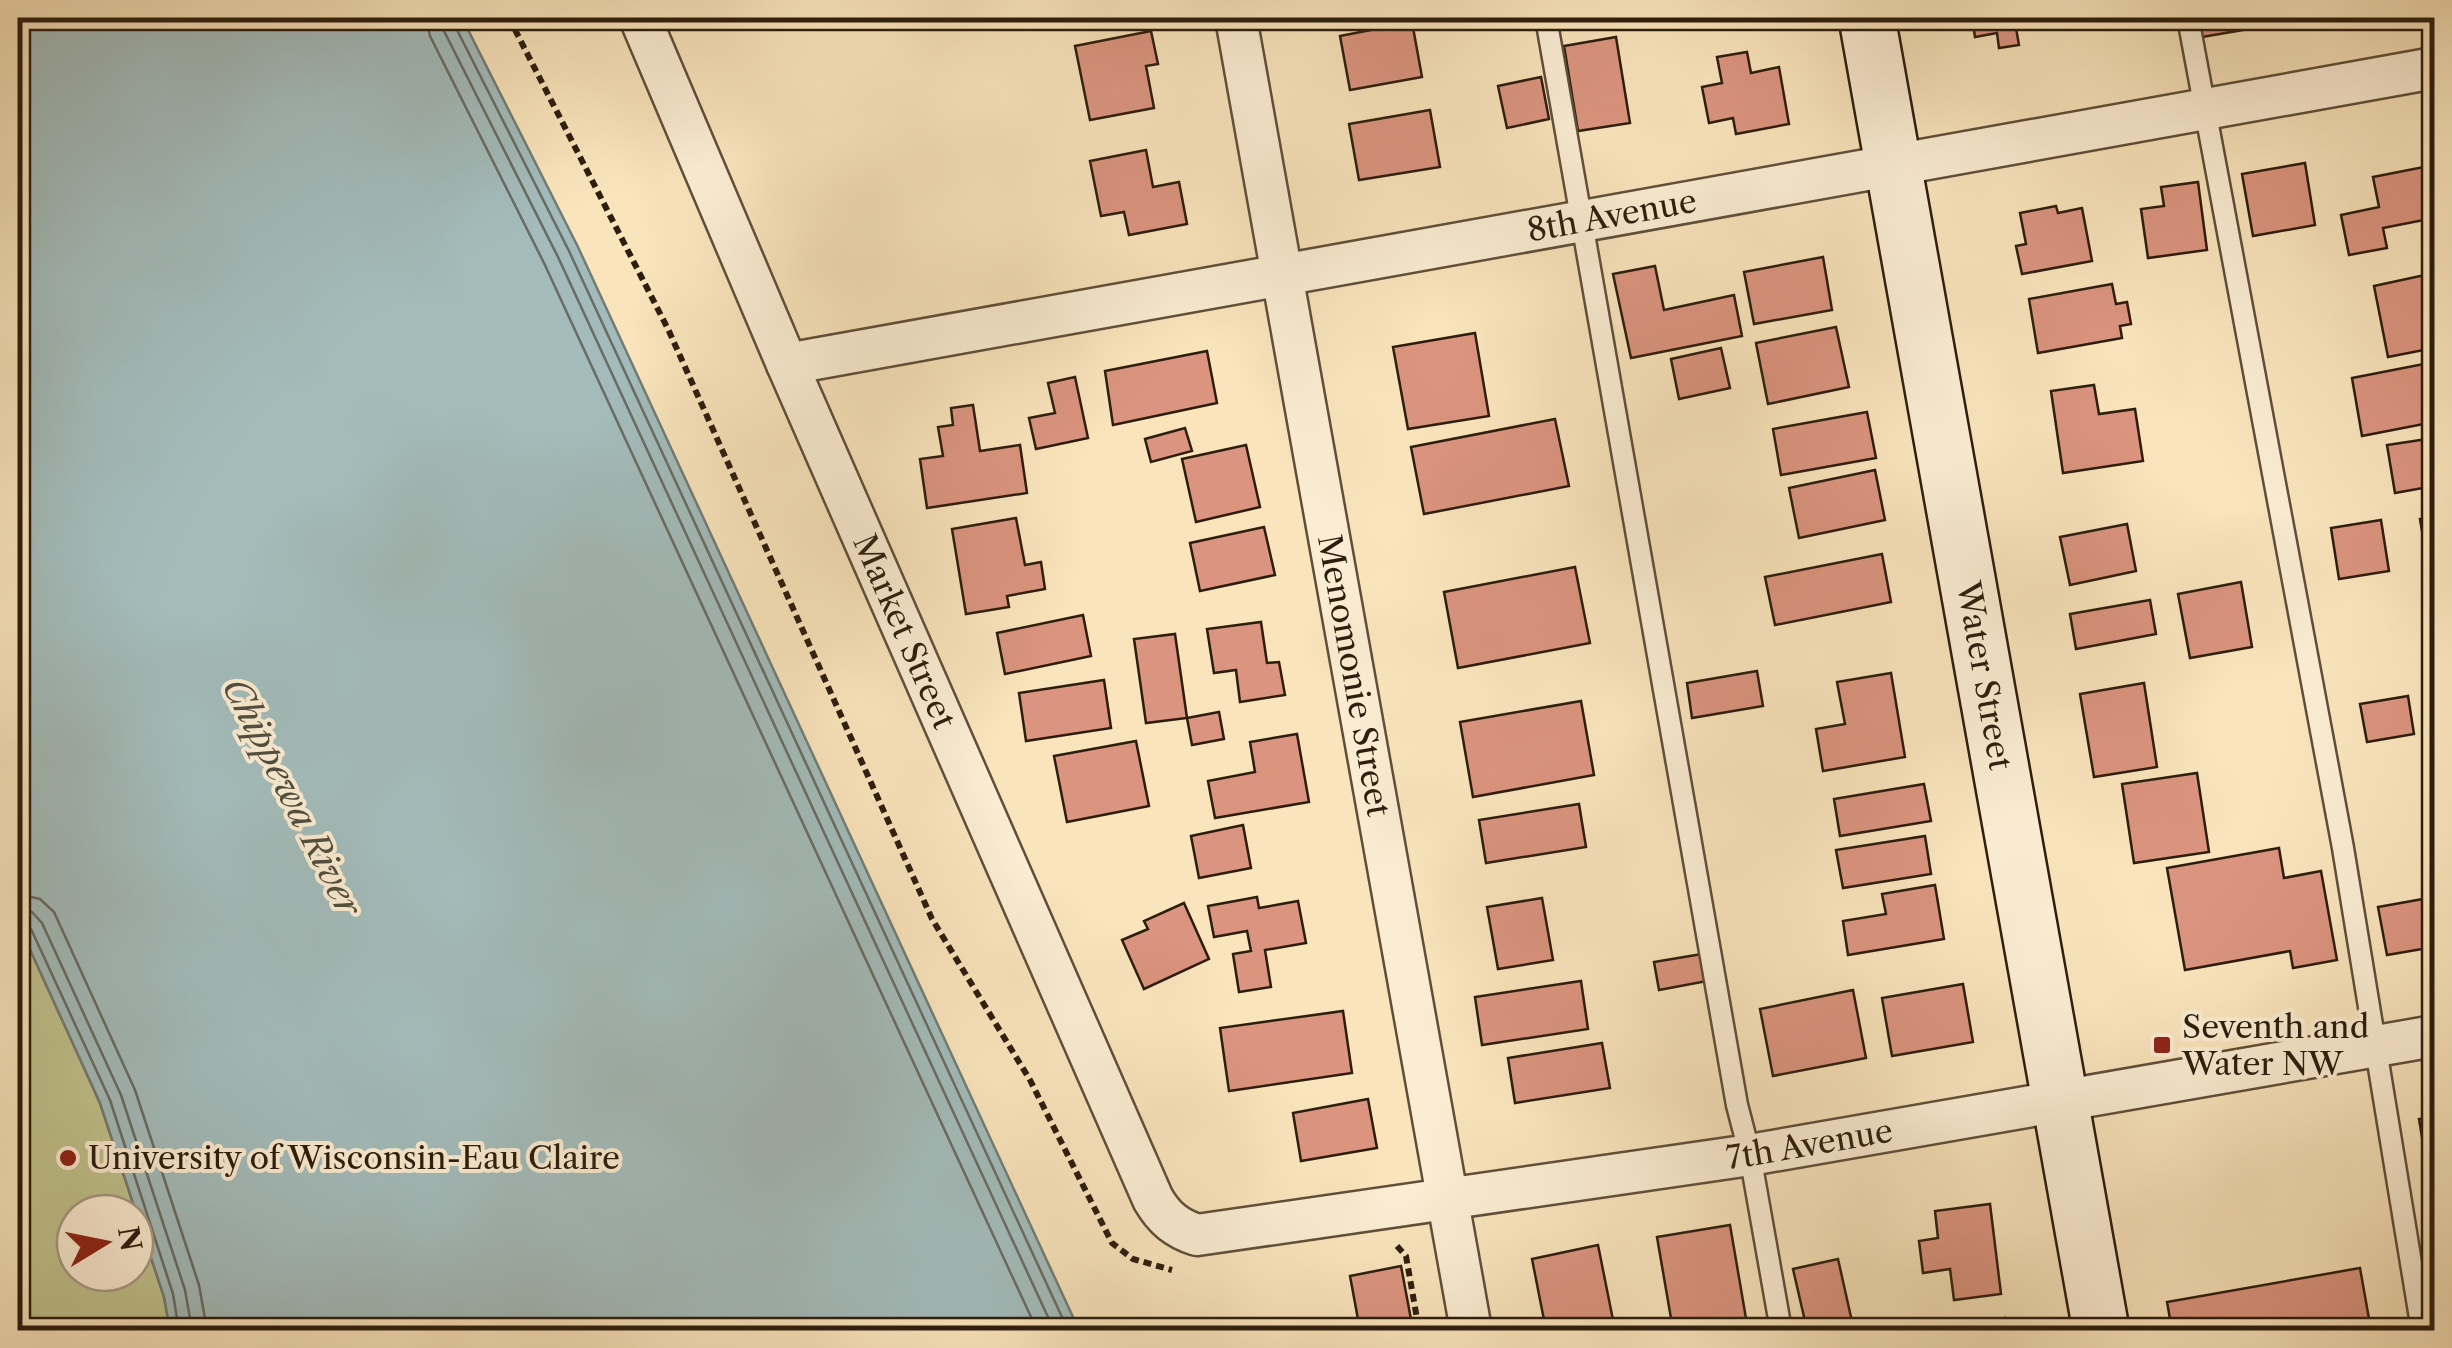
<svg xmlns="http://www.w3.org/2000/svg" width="2452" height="1348" font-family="'Libre Caslon Text',serif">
  <rect width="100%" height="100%" fill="#f9e4bc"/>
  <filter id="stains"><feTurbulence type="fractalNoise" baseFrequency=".002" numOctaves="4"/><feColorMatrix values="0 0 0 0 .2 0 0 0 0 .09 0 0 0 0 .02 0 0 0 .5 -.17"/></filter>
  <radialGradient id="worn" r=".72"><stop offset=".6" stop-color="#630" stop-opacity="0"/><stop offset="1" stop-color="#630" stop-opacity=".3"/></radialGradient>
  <path fill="#c1c38e" stroke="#76704e" stroke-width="2.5" fill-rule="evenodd" d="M18,923L100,1103L164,1297L170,1330H18ZM75,1213H135V1273H75Z"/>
  <polygon fill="#a3bcbb" stroke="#737c75" stroke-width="2.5" points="18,18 462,18 578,247 1079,1330 170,1330 164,1297 100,1103 18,923"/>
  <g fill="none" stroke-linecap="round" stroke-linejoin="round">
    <g stroke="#686c64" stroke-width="2.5">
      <polyline points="426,18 430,36 544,263 1037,1330"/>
      <polyline points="441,18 444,31 558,257 1054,1330"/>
      <polyline points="454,18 455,26 569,251 1068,1330"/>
      <polyline points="18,894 40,899 54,912 135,1090 199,1285 207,1330"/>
      <polyline points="18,909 32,912 42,923 121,1095 185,1290 192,1330"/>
      <polyline points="18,922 25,923 31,929 110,1100 173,1294 179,1330"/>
    </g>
  </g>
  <g fill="#db947f" stroke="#2c1d0d" stroke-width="2.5">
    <polygon points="1972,18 2073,18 2074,19 2016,28 2019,45 1999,48 1997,33 1975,37"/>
    <polygon points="2122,18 2163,18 2124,26"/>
    <polygon points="2199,18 2247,18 2249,29 2202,37"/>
    <polygon points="1412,22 1422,77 1350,90 1340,36"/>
    <polygon points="1151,31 1158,64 1146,66 1154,108 1090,120 1075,46"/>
    <polygon points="1616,37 1630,123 1578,131 1564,46"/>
    <polygon points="1747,52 1751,73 1779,67 1789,124 1736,134 1733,118 1709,123 1702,87 1722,83 1717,57"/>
    <polygon points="1541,77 1549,119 1507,128 1498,86"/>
    <polygon points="1430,110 1440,167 1359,180 1349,124"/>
    <polygon points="1146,150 1153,187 1179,182 1187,224 1129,235 1124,212 1101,216 1090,161"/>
    <polygon points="2305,163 2315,225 2253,236 2242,174"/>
    <polygon points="2434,165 2434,218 2383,228 2387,248 2349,255 2341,215 2379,207 2373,177"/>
    <polygon points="2198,182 2207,250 2148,258 2141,209 2164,206 2161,187"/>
    <polygon points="2056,206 2058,213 2082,208 2092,261 2022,274 2016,246 2026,244 2020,213"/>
    <polygon points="1823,257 1832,310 1754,324 1744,272"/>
    <polygon points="1655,266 1664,310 1734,295 1742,336 1631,358 1613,274"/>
    <polygon points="2434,273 2434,348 2388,357 2374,286"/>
    <polygon points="2112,284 2116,304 2127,302 2131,324 2120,326 2122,338 2038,353 2029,299"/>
    <polygon points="1836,327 1849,387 1768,404 1756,343"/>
    <polygon points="1475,333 1489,416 1408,429 1393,347"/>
    <polygon points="1721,348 1730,388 1679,399 1671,359"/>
    <polygon points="1207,351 1217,403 1113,425 1105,371"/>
    <polygon points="2434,362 2434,422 2362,436 2352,378"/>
    <polygon points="1075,377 1088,438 1036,449 1029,418 1055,413 1048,383"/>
    <polygon points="2094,385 2099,414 2135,409 2143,461 2063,473 2051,391"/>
    <polygon points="973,405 980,451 1020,445 1027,493 927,508 920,459 943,456 938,427 953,425 951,408"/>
    <polygon points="1867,412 1876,458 1781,475 1773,429"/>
    <polygon points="1555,419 1569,486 1424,514 1411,447"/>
    <polygon points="1185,428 1192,451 1151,462 1145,439"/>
    <polygon points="2434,438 2434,486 2395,493 2387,445"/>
    <polygon points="1246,445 1260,507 1196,522 1182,459"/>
    <polygon points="1875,470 1885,520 1799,538 1789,488"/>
    <polygon points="2434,517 2434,583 2431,584 2420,519"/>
    <polygon points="1016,518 1025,565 1041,562 1045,589 1007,596 1009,607 966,614 952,529"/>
    <polygon points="2381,520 2389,571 2339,579 2331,528"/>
    <polygon points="2127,524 2136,571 2070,585 2060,537"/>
    <polygon points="1264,527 1275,575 1200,591 1190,543"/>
    <polygon points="1882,554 1891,602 1775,625 1765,577"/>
    <polygon points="1575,567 1590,643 1458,668 1444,592"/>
    <polygon points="2241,582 2252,647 2190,658 2178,594"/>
    <polygon points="2150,600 2156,634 2076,649 2070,614"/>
    <polygon points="1083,615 1091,656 1005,674 997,633"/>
    <polygon points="1261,622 1267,663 1279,662 1285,695 1240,702 1236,670 1214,673 1207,629"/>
    <polygon points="1175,634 1187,718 1146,723 1134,639"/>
    <polygon points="1757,671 1763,706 1692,718 1687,683"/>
    <polygon points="1891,673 1905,757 1823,771 1816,729 1845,724 1837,682"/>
    <polygon points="1104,680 1111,728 1026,741 1019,693"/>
    <polygon points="2144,683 2157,767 2094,777 2080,694"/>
    <polygon points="2408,696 2414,734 2367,742 2360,704"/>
    <polygon points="1581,701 1594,775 1473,797 1460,722"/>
    <polygon points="1219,712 1224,739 1192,745 1187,718"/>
    <polygon points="1297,734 1309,802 1215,818 1208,781 1255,772 1250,742"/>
    <polygon points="1136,741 1149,806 1067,822 1054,756"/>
    <polygon points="2197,773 2209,852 2134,863 2122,784"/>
    <polygon points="1924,784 1931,821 1840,836 1834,799"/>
    <polygon points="1579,804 1586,847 1486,863 1479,820"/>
    <polygon points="1243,825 1251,868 1199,878 1191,836"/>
    <polygon points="1925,836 1931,874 1843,888 1836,850"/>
    <polygon points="2279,848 2284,878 2321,871 2337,960 2293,968 2290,951 2185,970 2167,868"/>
    <polygon points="1935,885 1944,939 1848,955 1843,921 1886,914 1882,894"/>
    <polygon points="1257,897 1259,908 1298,901 1306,943 1265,950 1271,987 1239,992 1233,954 1251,951 1247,931 1214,937 1208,906"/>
    <polygon points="2434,897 2434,947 2387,955 2378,907"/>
    <polygon points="1542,898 1553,960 1498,969 1487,907"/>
    <polygon points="1184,903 1209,959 1144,989 1122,940 1148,929 1144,921"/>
    <polygon points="1702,954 1707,981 1659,990 1654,962"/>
    <polygon points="1581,981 1588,1029 1482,1045 1475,997"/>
    <polygon points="1963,984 1973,1042 1892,1056 1882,998"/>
    <polygon points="1853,990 1866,1058 1773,1076 1760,1009"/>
    <polygon points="1343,1011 1352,1073 1229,1091 1220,1028"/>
    <polygon points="1602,1043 1610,1088 1515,1103 1508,1058"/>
    <polygon points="1368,1099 1377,1148 1301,1161 1293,1113"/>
    <polygon points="2434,1117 2434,1210 2419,1119"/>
    <polygon points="1990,1204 2001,1294 1954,1300 1950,1269 1923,1273 1919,1241 1938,1238 1935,1211"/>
    <polygon points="1730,1225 1748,1330 1673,1330 1657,1237"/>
    <polygon points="1598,1245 1615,1330 1546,1330 1532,1259"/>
    <polygon points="1838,1259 1853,1326 1807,1330 1793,1269"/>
    <polygon points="1401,1266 1413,1330 1360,1330 1350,1276"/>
    <polygon points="2360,1268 2371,1330 2172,1330 2167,1302"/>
    <polygon points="2005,1318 2007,1330 1952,1330 1951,1326"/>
  </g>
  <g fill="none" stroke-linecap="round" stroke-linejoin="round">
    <defs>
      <g id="service">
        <polyline points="1546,18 1737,1105 1750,1155 1781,1330"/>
        <polyline points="2188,18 2343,848 2422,1330"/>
      </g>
      <g id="minor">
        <path id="s1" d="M640,18L787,364L1153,1199C1164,1218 1176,1228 1197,1235L1750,1155L2434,1036"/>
        <path id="s2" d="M1236,18L1471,1330"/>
        <path id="s3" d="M787,364L2434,68"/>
      </g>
      <g id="secondary">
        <path id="s4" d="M1867,18L2101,1330"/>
      </g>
    </defs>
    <use href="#service" stroke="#5f4f39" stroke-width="25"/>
    <use href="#minor" stroke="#5f4f39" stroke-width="45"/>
    <use href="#secondary" stroke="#2c1d0d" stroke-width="60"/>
    <g stroke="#2c1d0d" stroke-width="6" stroke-dasharray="8 5" stroke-linecap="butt">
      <polyline points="509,18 668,329 932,919 1030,1080 1112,1243 1133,1259 1172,1270"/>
      <polyline points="1397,1246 1406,1256 1419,1330"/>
    </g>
    <use href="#service" stroke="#fbedd3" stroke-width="20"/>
    <use href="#minor" stroke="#fbedd3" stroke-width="40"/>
    <use href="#secondary" stroke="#fbedd3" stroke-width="55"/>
  </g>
  <g fill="#8f2418" stroke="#fbedd3" stroke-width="4">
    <rect x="2152" y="1035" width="20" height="20" rx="5"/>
    <circle cx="68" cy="1158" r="10"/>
  </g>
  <g text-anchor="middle" stroke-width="8" stroke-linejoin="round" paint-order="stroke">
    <g font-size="32" fill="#2c1d0d" stroke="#fbedd3">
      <text dy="11" stroke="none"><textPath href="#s3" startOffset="838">8th Avenue</textPath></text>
      <text dy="11" stroke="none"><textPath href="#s1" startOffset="668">Market Street</textPath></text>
      <text dy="11" stroke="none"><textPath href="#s2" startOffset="668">Menomonie Street</textPath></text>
      <text dy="11" stroke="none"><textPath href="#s4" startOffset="668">Water Street</textPath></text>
      <text dy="11" stroke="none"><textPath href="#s1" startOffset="1965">7th Avenue</textPath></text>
    </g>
    <g font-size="32" fill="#2c1d0d" stroke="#fbedd3" text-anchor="start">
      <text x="2182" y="1038">Seventh and<tspan x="2182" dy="37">Water NW</tspan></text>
      <text x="88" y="1169">University of Wisconsin-Eau Claire</text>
    </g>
    <g font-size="35" font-style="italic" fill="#504d41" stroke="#fbedd3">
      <text transform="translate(292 797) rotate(63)" y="12">Chippewa River</text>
    </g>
  </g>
  <rect width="2452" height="1348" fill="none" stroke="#f9e4bc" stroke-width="60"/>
  <rect x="20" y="20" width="2412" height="1308" fill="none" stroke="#2c1d0d" stroke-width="5"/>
  <rect x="30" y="30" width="2392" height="1288" fill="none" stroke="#2c1d0d" stroke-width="2.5"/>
  <g transform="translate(105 1243) rotate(80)"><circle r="48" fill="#fbedd3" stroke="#a89a84" stroke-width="2.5"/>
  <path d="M0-8L18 38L0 25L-18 38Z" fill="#8f2418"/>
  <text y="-15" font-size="28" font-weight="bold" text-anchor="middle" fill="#2c1d0d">N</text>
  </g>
  <rect width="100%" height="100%" filter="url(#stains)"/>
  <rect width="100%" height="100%" fill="url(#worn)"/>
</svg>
